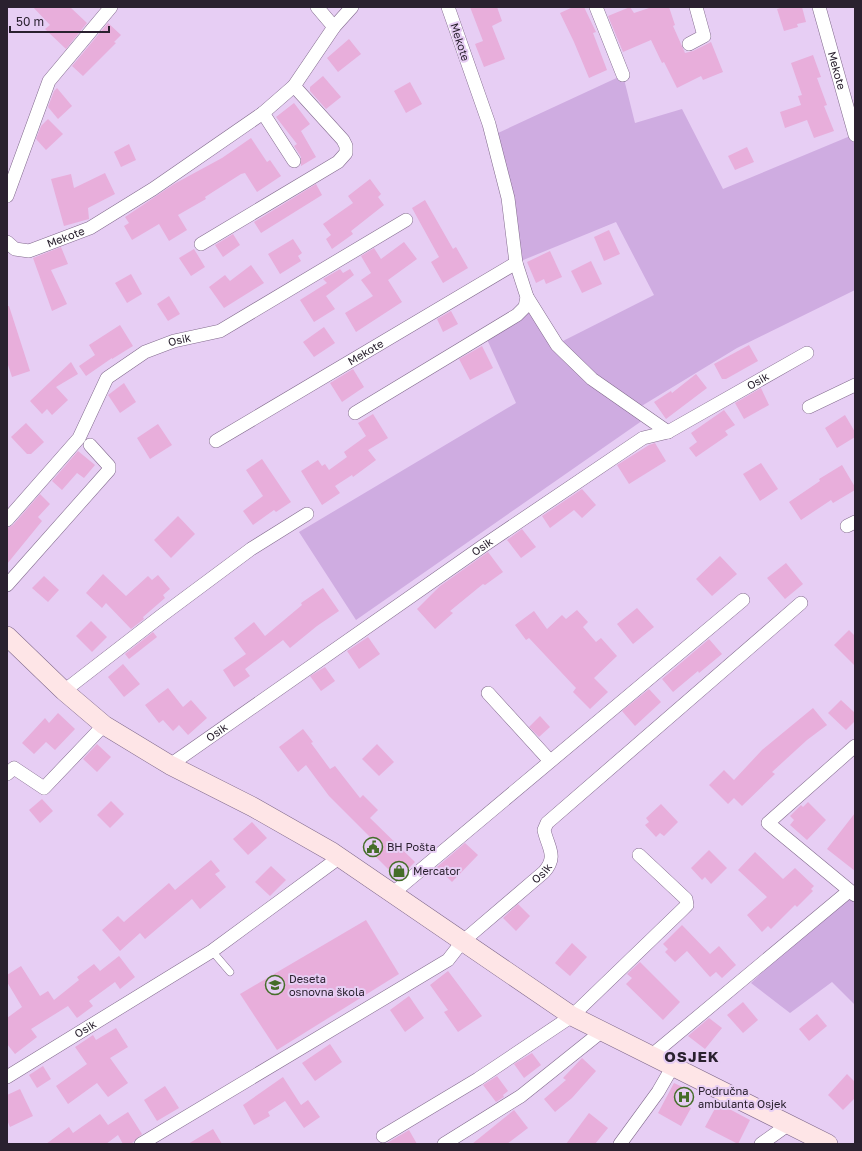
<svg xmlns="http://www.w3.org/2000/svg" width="862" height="1151" font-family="'Golos Text',sans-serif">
  <rect width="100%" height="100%" fill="#e7cef4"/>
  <g fill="#cface1">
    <polygon points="623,75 635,123 682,109 723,189 855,134 855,290 737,348 635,410 646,418 356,620 299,532 516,403 485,335 527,297 557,344 654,295 616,222 516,263 498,133"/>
    <polygon points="849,891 855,895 855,1005 832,982 790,1013 751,983"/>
  </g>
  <g fill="#e8aedb">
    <polygon points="33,7 70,7 87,23 66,49 45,29 50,25"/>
    <polygon points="470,7 497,7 502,21 492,26 505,59 484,67 475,44 483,41"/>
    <polygon points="573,7 584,7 596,32 593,33 607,70 589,78 574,42 560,13"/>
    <polygon points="630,7 634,13 652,7 669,7 675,25 673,26 685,53 693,51 711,42 723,72 703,80 701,76 677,88 664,62 662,63 651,40 623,52 608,16"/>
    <polygon points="784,7 802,7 806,22 797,24 798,27 784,31 777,9"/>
    <polygon points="108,23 121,35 114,42 116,43 83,76 72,66"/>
    <polygon points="349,39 361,54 338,72 327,58"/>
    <polygon points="813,55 821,77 817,78 827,105 824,106 834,131 814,138 807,120 785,128 780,112 801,105 798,96 802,95 791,63"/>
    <polygon points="323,76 341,97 326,109 310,91 310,87"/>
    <polygon points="410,82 422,104 406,113 394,91"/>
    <polygon points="57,88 72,106 58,119 48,107 54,91"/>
    <polygon points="294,103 310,124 301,131 316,157 301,166 301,157 294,146 297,144 276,117"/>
    <polygon points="48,119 63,134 46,150 36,139 41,126"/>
    <polygon points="251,138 267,162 270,160 281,176 257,192 245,173 241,174 205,197 206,199 178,215 187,230 169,241 159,224 132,240 124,226 129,223 125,217 174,184 222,158"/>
    <polygon points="129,144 136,160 121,167 114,152"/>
    <polygon points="747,147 754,162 735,170 728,156"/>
    <polygon points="105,173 115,194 88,208 89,219 64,226 51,179 71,174 74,188"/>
    <polygon points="370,179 381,194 378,197 384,205 351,231 353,234 332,249 326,239 331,235 323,224 353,203 348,196"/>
    <polygon points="316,184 322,195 261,233 254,222"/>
    <polygon points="425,200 453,249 456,247 468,268 443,283 431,262 439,257 412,208"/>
    <polygon points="609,230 620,254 604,261 594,237"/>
    <polygon points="233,234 240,245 223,257 215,245"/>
    <polygon points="293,239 302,253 298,256 301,261 280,274 268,254"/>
    <polygon points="404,242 417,259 388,280 402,302 356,332 345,313 373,296 361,280 371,273 361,256 374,248 381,259"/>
    <polygon points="61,247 68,264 51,270 67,304 52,311 33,258"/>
    <polygon points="194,249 205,267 191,276 179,258"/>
    <polygon points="550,251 562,277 546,284 544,279 536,283 527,262"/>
    <polygon points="591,261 602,284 582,293 571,271"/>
    <polygon points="251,265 264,283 224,308 209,287 225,275 230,281"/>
    <polygon points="340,269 343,273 350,269 354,275 326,296 335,309 314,322 300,300 327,283 323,279"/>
    <polygon points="131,274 142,294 127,303 115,283"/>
    <polygon points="169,296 180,314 168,321 157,304"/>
    <polygon points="7,306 9,306 30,371 12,377 7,362"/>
    <polygon points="451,311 458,324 443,332 437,319"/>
    <polygon points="120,325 133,346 112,359 112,358 86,376 79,366 95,355 89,345"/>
    <polygon points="324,327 335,343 314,357 303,342"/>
    <polygon points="749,345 758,361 726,379 722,379 714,364"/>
    <polygon points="482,346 493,368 470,380 459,359"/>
    <polygon points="71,362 78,374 56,387 68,400 52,415 47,409 42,414 30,401"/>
    <polygon points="353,369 364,387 342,402 330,383"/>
    <polygon points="696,374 707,388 666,419 654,402 671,391 672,393"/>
    <polygon points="124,383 136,402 120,413 108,395"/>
    <polygon points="761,388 769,405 744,419 735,403"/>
    <polygon points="724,410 735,425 725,431 728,435 696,457 689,448 697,442 691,433"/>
    <polygon points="373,414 388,438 368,450 376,460 353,477 352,475 335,486 340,493 322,505 301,471 318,460 322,466 325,464 329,470 347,457 344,452 366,436 358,423"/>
    <polygon points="845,415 855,432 855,437 837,448 825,428"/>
    <polygon points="26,423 44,442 31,454 27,454 11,437"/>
    <polygon points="158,424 172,445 150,459 137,438"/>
    <polygon points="655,443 666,461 629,484 617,465 649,445"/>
    <polygon points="78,451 95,465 84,478 77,473 62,490 52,481"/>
    <polygon points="262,459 291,502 276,512 274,510 253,525 243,511 263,496 246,470"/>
    <polygon points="761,463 778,489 760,501 743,474"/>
    <polygon points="842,465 855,487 855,490 833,503 831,500 801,520 789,502 820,481 819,479"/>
    <polygon points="582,489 596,505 582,518 574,510 550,528 542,516"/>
    <polygon points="40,494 50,504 38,517 42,521 7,564 7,528 13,525"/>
    <polygon points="178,516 195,534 171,558 154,540"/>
    <polygon points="522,529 536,547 521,558 507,540"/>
    <polygon points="488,552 503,572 485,585 483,584 450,611 453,613 435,629 417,609 440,586"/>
    <polygon points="720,556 737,574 712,596 696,579"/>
    <polygon points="786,563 803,584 785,599 767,578"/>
    <polygon points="103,574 126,596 148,576 152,580 158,575 170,589 163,595 165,598 143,617 144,619 131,629 106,603 102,608 86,593"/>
    <polygon points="44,576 59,590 48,602 32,588"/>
    <polygon points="323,588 339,611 317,626 290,648 283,640 245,669 250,676 234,687 223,670 246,654 234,638 254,622 265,636 302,605 301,603"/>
    <polygon points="637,608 654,627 633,644 617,624"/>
    <polygon points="577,610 588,622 583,627 596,642 601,638 617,656 594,678 608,692 590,709 573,692 576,688 529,638 526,640 515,625 534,611 547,629 562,615 566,619"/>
    <polygon points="91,621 107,637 92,652 76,636"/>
    <polygon points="849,630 855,636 855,666 834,645"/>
    <polygon points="153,632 157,637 129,659 125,654"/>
    <polygon points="368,637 380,654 359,669 347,651"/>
    <polygon points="709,639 722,654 699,673 698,671 673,692 662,679"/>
    <polygon points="123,664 140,684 124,697 108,677"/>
    <polygon points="325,667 335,681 321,691 310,676"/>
    <polygon points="168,688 183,707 191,700 207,718 188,735 179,725 173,731 163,720 159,723 145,705"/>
    <polygon points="649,689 661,702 635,726 622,711"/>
    <polygon points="841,700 855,713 855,721 846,730 828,713"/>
    <polygon points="813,708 827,725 807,740 772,772 775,774 742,806 734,798 728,804 709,785 724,770 734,780 762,750"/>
    <polygon points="58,713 75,729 55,750 46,742 34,754 22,743 45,718 49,723"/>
    <polygon points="540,716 550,727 539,737 529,727"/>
    <polygon points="303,729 313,742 311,743 330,769 335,766 360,798 363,795 378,810 370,818 415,862 398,879 364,845 371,838 329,796 306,765 298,772 279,747"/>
    <polygon points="97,744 111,757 97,772 83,759"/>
    <polygon points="377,744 394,762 379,776 362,759"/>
    <polygon points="42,799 53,811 40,823 29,810"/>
    <polygon points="111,801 124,814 110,828 97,815"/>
    <polygon points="808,802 826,820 807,840 790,825 794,820 790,816 801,805 803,807"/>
    <polygon points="661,804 678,822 664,836 660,833 656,837 645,825 649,822 646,818"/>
    <polygon points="855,813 855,871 827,849"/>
    <polygon points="252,822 267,838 248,855 233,839"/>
    <polygon points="465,843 478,855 452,882 437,867"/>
    <polygon points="709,850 727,868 711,884 705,877 702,880 691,868"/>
    <polygon points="755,852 783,879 795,868 814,886 811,889 813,891 797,907 795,905 771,929 768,926 762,932 747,915 767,897 738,870"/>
    <polygon points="211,860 220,871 215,874 226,887 200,909 192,899 145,939 140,933 120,951 102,930 118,916 124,922 169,883 175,890"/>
    <polygon points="271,866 286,880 270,896 255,882"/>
    <polygon points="518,904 530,916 516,931 503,918"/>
    <polygon points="366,920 399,974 277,1050 240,994"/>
    <polygon points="682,925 710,954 719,946 736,965 722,978 716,972 710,977 687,951 675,962 665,952 668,949 663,944"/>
    <polygon points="572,943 587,957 570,976 555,963"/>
    <polygon points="119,956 135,977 120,989 115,982 89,1001 93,1006 77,1018 68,1006 31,1029 37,1037 15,1054 7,1044 7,1018 22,1007 7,982 7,975 21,966 40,996 48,991 54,1000 79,980 77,977 94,964 100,971"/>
    <polygon points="640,962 680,1002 663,1020 626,984 632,978 627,974"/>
    <polygon points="448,971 482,1016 458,1032 444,1012 448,1010 430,985"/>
    <polygon points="409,996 424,1018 405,1032 390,1010"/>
    <polygon points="743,1002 758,1020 743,1033 727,1015"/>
    <polygon points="817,1014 827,1026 809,1041 799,1029"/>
    <polygon points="709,1018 722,1028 705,1049 688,1036"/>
    <polygon points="116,1028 128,1047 110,1058 128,1083 108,1097 97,1083 68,1104 56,1086 87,1064 75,1047 93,1035 96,1040"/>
    <polygon points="330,1044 342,1062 315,1081 302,1063"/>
    <polygon points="532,1053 541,1065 524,1078 514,1064"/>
    <polygon points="582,1058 596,1071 572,1098 555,1112 544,1099 566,1080 563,1078"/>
    <polygon points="43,1066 51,1079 37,1088 29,1075"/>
    <polygon points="847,1074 855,1082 855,1098 843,1110 828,1095"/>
    <polygon points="497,1076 508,1091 503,1095 504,1097 496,1102 483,1085"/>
    <polygon points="283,1077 301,1105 308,1100 320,1117 304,1128 285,1101 268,1112 270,1116 254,1125 243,1105"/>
    <polygon points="674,1083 693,1092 686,1106 691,1108 681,1126 658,1113"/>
    <polygon points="165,1086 179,1108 157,1121 144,1100"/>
    <polygon points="20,1089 33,1116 10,1127 7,1120 7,1095"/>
    <polygon points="718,1103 750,1120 738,1144 705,1127"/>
    <polygon points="514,1110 528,1128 507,1144 472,1144"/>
    <polygon points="128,1112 142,1134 131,1144 123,1144 118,1135 106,1144 46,1144 69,1127 73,1133 100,1114 108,1125"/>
    <polygon points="589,1113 608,1128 595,1144 566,1144"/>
    <polygon points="213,1129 222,1144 188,1144"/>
    <polygon points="409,1130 417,1144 379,1144 387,1143"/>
  </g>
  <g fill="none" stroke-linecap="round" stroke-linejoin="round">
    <defs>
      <polyline id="lane" points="212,951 230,972"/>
      <g id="street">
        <polyline points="317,7 334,27"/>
        <polyline points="596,7 623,75"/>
        <path id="s1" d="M819,7L855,135"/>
        <polyline points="689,44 704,36 696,7"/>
        <polyline points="263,113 294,161"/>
        <polyline points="7,196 49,81 111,7"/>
        <path id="s2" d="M7,242L15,249L29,251L90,228L153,189L263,113L294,86L334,27L352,7"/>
        <polyline points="201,244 338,162 346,153 346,146 343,140 294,86"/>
        <polyline points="527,297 557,345 592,379 668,432"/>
        <polyline points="809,407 855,385"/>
        <polyline points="355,413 517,315 525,307 527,297 516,263 508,198 489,124 448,7"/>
        <path id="s3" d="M216,441L516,263"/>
        <path id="s4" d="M7,520L79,438L107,378L145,352L174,341L220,331L406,220"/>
        <polyline points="847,526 855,522"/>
        <polyline points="7,585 109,470 109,466 90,445"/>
        <polyline points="64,691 161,616 251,549 307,514"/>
        <polyline points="488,693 550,761"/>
        <path id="s5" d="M170,765L483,546L643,438L668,432L807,353"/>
        <polyline points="7,774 14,768 44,788 104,725"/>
        <polyline points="392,894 743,600"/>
        <polyline points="855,895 768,823 855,746"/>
        <polyline points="652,1055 849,891"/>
        <path id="s6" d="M7,1077L212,951L340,857"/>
        <polyline points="383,1136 478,1079 572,1016 682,910 687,905 686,899 639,855"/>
        <path id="s7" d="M141,1144L448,960L462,942L544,872C558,856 548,848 544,830L547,823L801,603"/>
        <polyline points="444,1144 521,1096 601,1032"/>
        <polyline points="620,1144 658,1092 673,1066"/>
        <polyline points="761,1144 789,1124"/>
      </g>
      <polyline id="secondary" points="7,636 64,691 104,725 170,765 253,807 332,852 572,1016 828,1144"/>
    </defs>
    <use href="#lane" stroke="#826b8d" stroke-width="8"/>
    <use href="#street" stroke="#826b8d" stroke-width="14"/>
    <use href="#secondary" stroke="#826b8d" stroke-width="20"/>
    <use href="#lane" stroke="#fff" stroke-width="7"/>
    <use href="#street" stroke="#fff" stroke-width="13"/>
    <use href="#secondary" stroke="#fee5e7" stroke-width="19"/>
  </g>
  <defs>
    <symbol id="civic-ring" viewBox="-11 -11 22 22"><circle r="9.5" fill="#e7cef4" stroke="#456d29" stroke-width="1.5"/><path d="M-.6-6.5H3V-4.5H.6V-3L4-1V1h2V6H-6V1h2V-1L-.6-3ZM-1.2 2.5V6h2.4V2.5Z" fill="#456d29"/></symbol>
    <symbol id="shop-ring" viewBox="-11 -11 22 22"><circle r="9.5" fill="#e7cef4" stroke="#456d29" stroke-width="1.5"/><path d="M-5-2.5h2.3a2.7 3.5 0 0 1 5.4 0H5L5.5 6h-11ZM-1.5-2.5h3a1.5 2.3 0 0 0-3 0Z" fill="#456d29"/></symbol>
    <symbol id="school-ring" viewBox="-11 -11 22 22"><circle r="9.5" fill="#e7cef4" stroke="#456d29" stroke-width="1.5"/><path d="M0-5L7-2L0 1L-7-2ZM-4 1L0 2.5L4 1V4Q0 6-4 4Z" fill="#456d29"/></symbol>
    <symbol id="hospital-ring" viewBox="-11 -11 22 22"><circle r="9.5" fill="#e7cef4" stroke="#456d29" stroke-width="1.5"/><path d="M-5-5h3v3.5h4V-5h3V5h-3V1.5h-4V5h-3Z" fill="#456d29"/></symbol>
  </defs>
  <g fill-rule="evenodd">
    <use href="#civic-ring" x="362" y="836" width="22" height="22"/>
    <use href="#shop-ring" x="388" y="860" width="22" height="22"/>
    <use href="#school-ring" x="264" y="974" width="22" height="22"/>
    <use href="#hospital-ring" x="673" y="1086" width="22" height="22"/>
  </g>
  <g text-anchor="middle" stroke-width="4" stroke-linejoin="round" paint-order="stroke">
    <g font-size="11" fill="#2a212f" stroke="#e7cef4">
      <text transform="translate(460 42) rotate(72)" y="4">Mekote</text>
      <text dy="4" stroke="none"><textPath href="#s1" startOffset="66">Mekote</textPath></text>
      <text dy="4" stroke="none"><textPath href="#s2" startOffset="64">Mekote</textPath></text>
      <text dy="4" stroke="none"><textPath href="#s4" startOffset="258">Osik</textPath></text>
      <text dy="4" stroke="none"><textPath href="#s3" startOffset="174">Mekote</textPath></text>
      <text dy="4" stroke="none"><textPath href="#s5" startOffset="704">Osik</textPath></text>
      <text dy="4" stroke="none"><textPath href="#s5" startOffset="381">Osik</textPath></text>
      <text dy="4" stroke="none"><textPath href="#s5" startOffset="57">Osik</textPath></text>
      <text dy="4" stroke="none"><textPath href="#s7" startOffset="486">Osik</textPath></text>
      <text dy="4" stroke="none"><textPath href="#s6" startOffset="92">Osik</textPath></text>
    </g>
    <g font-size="11" fill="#2a212f" stroke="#e7cef4" text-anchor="start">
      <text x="387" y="851">BH Pošta</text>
      <text x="413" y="875">Mercator</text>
      <text x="289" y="983">Deseta<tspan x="289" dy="13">osnovna škola</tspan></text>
      <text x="698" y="1095">Područna<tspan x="698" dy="13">ambulanta Osjek</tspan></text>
    </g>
    <g font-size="15" font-weight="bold" letter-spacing="1" fill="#2a212f" stroke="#e7cef4">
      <text x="692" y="1062">OSJEK</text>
    </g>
  </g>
  <rect width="862" height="1151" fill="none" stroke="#2a212f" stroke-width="16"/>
  <path d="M10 26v6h99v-6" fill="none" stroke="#2a212f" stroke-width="2"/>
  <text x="16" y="26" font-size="12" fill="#2a212f" stroke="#e7cef4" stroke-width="3" paint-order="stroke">50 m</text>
</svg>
